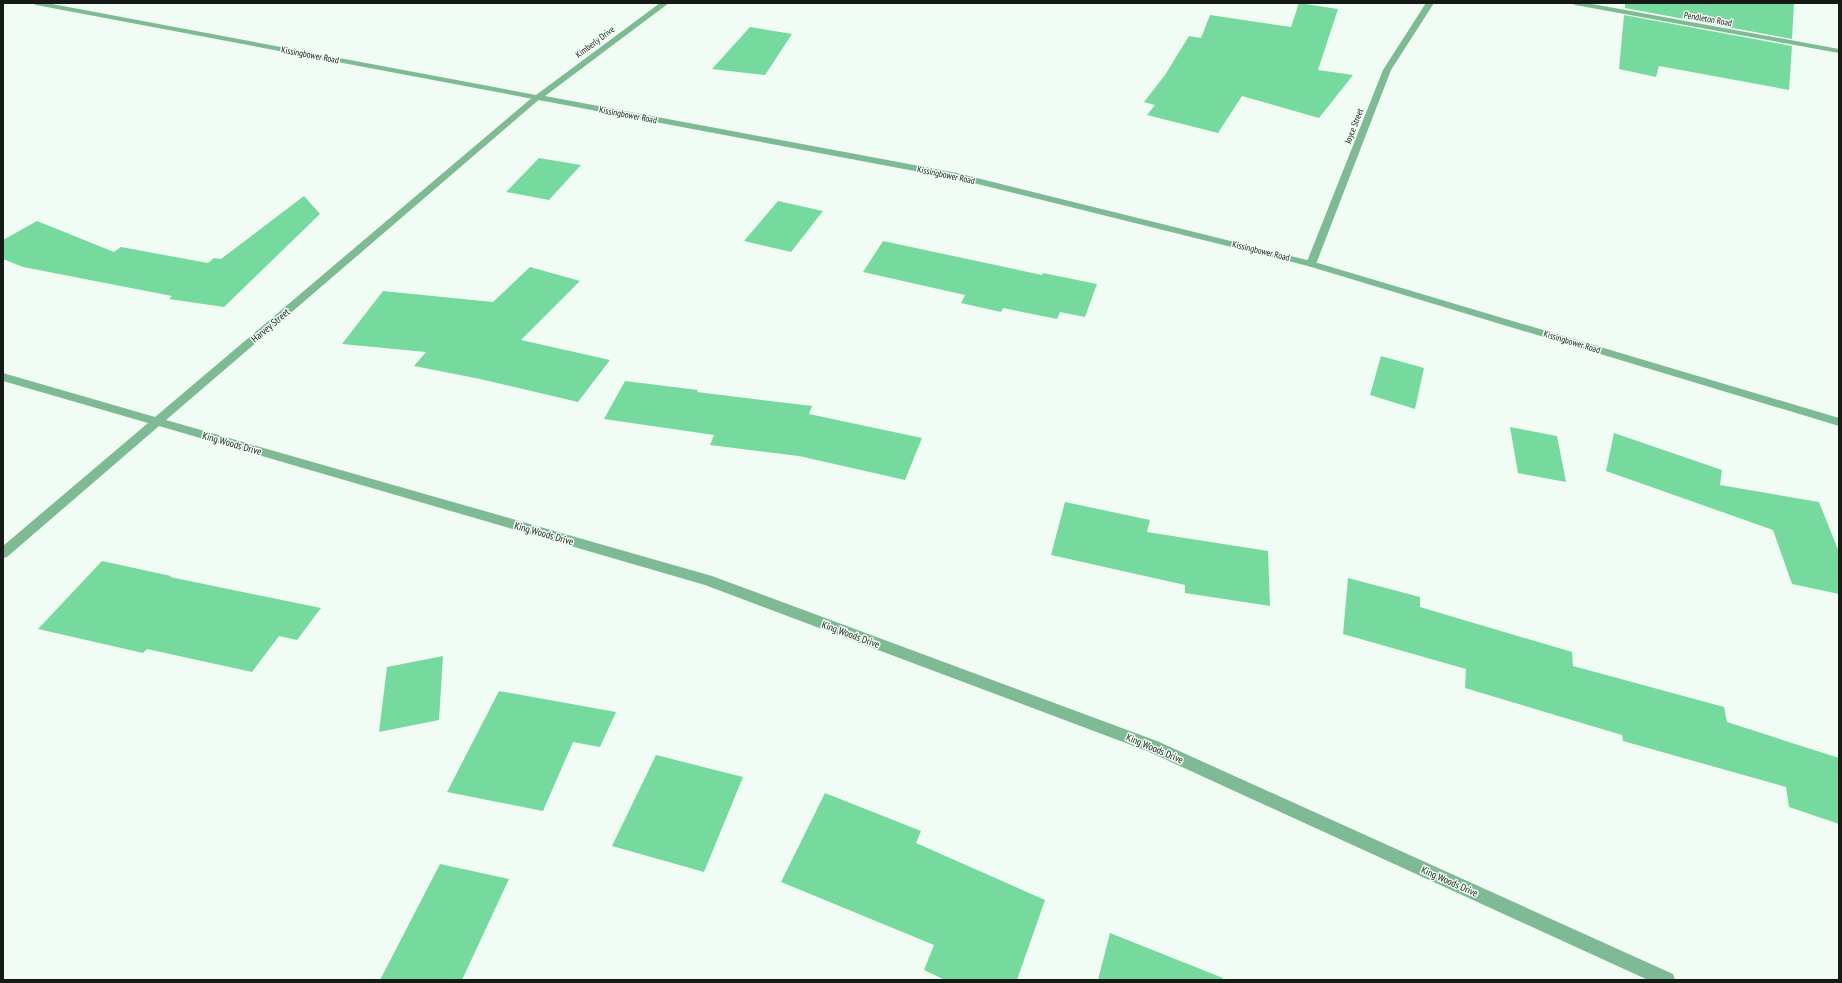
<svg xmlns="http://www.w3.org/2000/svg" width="1842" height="983" font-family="'PT Sans Narrow',sans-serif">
  <rect width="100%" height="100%" fill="#f1fcf4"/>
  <g fill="#76da9e">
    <polygon points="1299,3 1338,9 1318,70 1353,75 1319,118 1242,96 1218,133 1147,115 1155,105 1144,102 1165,75 1189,36 1201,38 1210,15 1291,27"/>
    <polygon points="1625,3 1794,3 1792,39 1625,8"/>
    <polygon points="1624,15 1792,46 1789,90 1659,66 1656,77 1619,69"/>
    <polygon points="750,27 792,34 765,75 712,69"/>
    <polygon points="539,158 581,165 549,200 506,192"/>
    <polygon points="304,196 320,214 224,307 169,299 172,296 23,267 3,259 3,240 37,221 114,252 121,247 208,263 214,258 221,259"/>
    <polygon points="778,201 823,211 791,252 744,241"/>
    <polygon points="883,241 1042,275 1043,273 1097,284 1085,317 1060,312 1057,319 1003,308 1001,312 961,303 965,295 863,272"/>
    <polygon points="530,267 580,281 521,340 610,360 578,402 480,379 414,366 426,352 342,344 383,291 493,302"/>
    <polygon points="1381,356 1424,368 1415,409 1370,395"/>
    <polygon points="625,381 698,390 697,392 812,406 809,414 922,438 905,480 799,456 710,445 714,435 604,419"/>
    <polygon points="1510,427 1557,436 1566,482 1518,473"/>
    <polygon points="1614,433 1722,470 1720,485 1819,502 1839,552 1839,594 1792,584 1773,530 1606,471"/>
    <polygon points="1065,502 1150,520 1147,532 1268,551 1270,606 1185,593 1185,585 1051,555"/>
    <polygon points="102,561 171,576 170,577 321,608 297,640 279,636 252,672 147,649 143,653 38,629"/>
    <polygon points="1348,578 1420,597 1420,607 1572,652 1573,666 1724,707 1727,722 1839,758 1839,824 1789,807 1786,787 1623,741 1622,735 1465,688 1466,669 1343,634"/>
    <polygon points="443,656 439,720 379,732 387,667"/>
    <polygon points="499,691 616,712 600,747 573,742 543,811 447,792"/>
    <polygon points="656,755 743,777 704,872 612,846"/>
    <polygon points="825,793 921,831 916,843 1045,900 1017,980 945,980 924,970 934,945 781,882"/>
    <polygon points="440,864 509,879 462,980 380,980"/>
    <polygon points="1110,933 1223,978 1222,980 1098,980"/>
  </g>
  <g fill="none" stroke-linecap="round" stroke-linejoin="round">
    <polygon fill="#7ebb94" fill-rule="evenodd" points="1571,3 1587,3 1839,49 1839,53 1575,5"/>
    <g fill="#7ebb94" fill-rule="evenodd">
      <polygon points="1426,3 1434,3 1391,70 1316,264 1311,267 1308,266 1306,264 1383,70"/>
      <polygon points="534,96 537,96 541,98 166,420 712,576 1157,741 1673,974 1675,980 1648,980 1147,751 705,585 159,426 7,557 3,558 3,546 148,423 3,381 3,373 155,417"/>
    </g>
    <polygon fill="#7ebb94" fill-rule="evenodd" points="32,3 47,3 536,95 660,3 669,3 545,96 957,173 1311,261 1839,418 1839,426 1308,266 957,179 36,5"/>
  </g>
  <g text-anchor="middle" stroke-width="3" stroke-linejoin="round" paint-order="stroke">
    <g font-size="9" fill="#161a17" stroke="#f1fcf4">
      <text transform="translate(1708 19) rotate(10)" y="3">Pendleton Road</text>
      <text transform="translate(595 42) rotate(-37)" y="3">Kimberly Drive</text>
      <text transform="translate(310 55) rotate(11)" y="3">Kissingbower Road</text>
      <text transform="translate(628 115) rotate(11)" y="3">Kissingbower Road</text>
      <text transform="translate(1354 126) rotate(-69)" y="3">Joyce Street</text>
      <text transform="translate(946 175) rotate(12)" y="3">Kissingbower Road</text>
      <text transform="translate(1261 251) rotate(14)" y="3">Kissingbower Road</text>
      <text transform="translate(1572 342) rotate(17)" y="3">Kissingbower Road</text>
    </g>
    <g font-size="10" fill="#161a17" stroke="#f1fcf4">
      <text transform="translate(270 325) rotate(-40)" y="4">Harvey Street</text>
      <text transform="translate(232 443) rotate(16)" y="4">King Woods Drive</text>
      <text transform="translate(544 533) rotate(16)" y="4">King Woods Drive</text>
      <text transform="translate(851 634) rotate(20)" y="4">King Woods Drive</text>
      <text transform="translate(1155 748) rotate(23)" y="4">King Woods Drive</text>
      <text transform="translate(1450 881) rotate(24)" y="4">King Woods Drive</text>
    </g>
  </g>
  <rect width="1842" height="983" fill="none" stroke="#161a17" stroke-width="8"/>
</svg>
